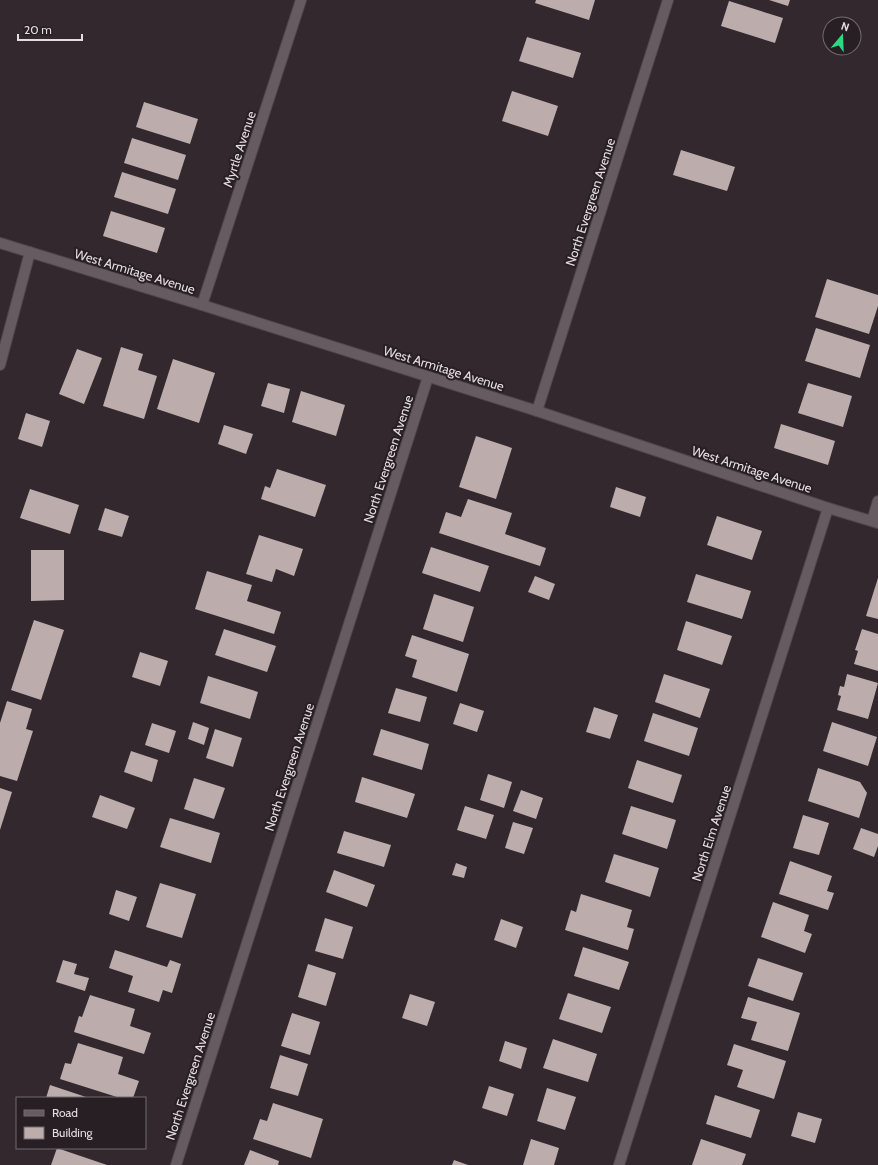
<svg xmlns="http://www.w3.org/2000/svg" width="878" height="1165" font-family="Cabin,sans-serif">
  <rect width="100%" height="100%" fill="#32282e"/>
  <g fill="#bcacac">
    <polygon points="536,0 595,0 589,20 535,3"/>
    <polygon points="769,0 790,0 788,6"/>
    <polygon points="729,1 783,18 775,43 721,26"/>
    <polygon points="527,37 581,53 573,78 519,61"/>
    <polygon points="512,91 558,106 548,136 502,121"/>
    <polygon points="144,102 198,119 190,144 136,127"/>
    <polygon points="132,138 186,155 178,180 124,163"/>
    <polygon points="681,150 735,167 727,191 673,175"/>
    <polygon points="122,172 176,189 168,214 114,197"/>
    <polygon points="111,211 165,228 157,253 103,236"/>
    <polygon points="827,279 878,295 878,306 869,334 815,317"/>
    <polygon points="816,328 870,345 860,378 805,361"/>
    <polygon points="121,347 143,354 138,370 157,376 144,419 103,406"/>
    <polygon points="77,349 102,358 84,404 59,394"/>
    <polygon points="173,359 215,373 199,423 157,409"/>
    <polygon points="268,383 290,389 284,413 261,406"/>
    <polygon points="808,383 852,396 843,427 798,413"/>
    <polygon points="301,391 345,405 336,436 292,422"/>
    <polygon points="26,413 50,421 42,447 18,439"/>
    <polygon points="781,424 835,441 828,465 774,448"/>
    <polygon points="224,425 253,434 246,454 218,444"/>
    <polygon points="476,436 512,448 496,499 459,487"/>
    <polygon points="277,469 326,485 315,517 261,499 265,486 270,488"/>
    <polygon points="616,487 646,497 640,517 610,507"/>
    <polygon points="30,489 79,505 70,534 20,518"/>
    <polygon points="468,499 512,513 505,534 546,548 540,566 439,533 446,512 461,517"/>
    <polygon points="105,508 129,516 122,537 98,530"/>
    <polygon points="717,516 762,531 752,560 707,545"/>
    <polygon points="259,535 303,549 294,576 276,569 272,582 246,574"/>
    <polygon points="431,547 489,566 480,592 422,573"/>
    <polygon points="31,550 64,550 64,600 31,601"/>
    <polygon points="207,571 252,585 247,601 281,612 274,634 195,609"/>
    <polygon points="696,574 751,591 742,619 687,602"/>
    <polygon points="535,576 555,584 549,600 528,592"/>
    <polygon points="878,578 878,619 866,616"/>
    <polygon points="434,594 474,607 463,642 423,629"/>
    <polygon points="34,620 64,630 41,700 11,690"/>
    <polygon points="686,621 732,636 722,665 677,650"/>
    <polygon points="224,629 276,646 267,672 215,655"/>
    <polygon points="862,629 878,634 878,671 854,664 858,651 855,650"/>
    <polygon points="412,635 469,654 457,692 412,677 417,660 405,656"/>
    <polygon points="140,652 168,661 160,686 132,677"/>
    <polygon points="664,674 710,689 700,718 655,702"/>
    <polygon points="847,674 878,683 868,719 837,710 841,696 838,695 840,686 844,687"/>
    <polygon points="208,676 258,692 250,719 200,703"/>
    <polygon points="396,688 427,697 420,722 388,713"/>
    <polygon points="7,701 32,709 26,729 33,731 17,781 0,776 0,723"/>
    <polygon points="460,703 484,711 477,732 453,724"/>
    <polygon points="594,707 618,715 610,739 586,732"/>
    <polygon points="653,713 698,728 689,756 644,741"/>
    <polygon points="193,722 209,728 204,745 188,739"/>
    <polygon points="832,722 877,737 868,766 823,751"/>
    <polygon points="152,723 176,731 169,753 145,745"/>
    <polygon points="215,729 242,738 233,767 206,758"/>
    <polygon points="381,729 429,744 422,770 373,755"/>
    <polygon points="131,751 158,760 152,782 124,772"/>
    <polygon points="637,760 682,775 673,803 628,788"/>
    <polygon points="818,768 860,782 867,793 859,818 808,801"/>
    <polygon points="488,774 512,782 504,808 480,800"/>
    <polygon points="362,777 415,794 407,818 355,802"/>
    <polygon points="194,778 225,788 214,819 184,809"/>
    <polygon points="0,788 12,792 0,830"/>
    <polygon points="521,790 543,798 536,819 513,811"/>
    <polygon points="100,795 135,808 127,829 92,817"/>
    <polygon points="465,806 494,815 486,839 457,830"/>
    <polygon points="631,806 676,820 667,849 622,834"/>
    <polygon points="803,815 829,823 819,855 793,848"/>
    <polygon points="170,818 220,833 211,863 160,847"/>
    <polygon points="513,822 533,828 524,854 505,848"/>
    <polygon points="861,828 878,834 878,846 874,857 853,849"/>
    <polygon points="344,831 391,845 384,867 337,853"/>
    <polygon points="614,854 659,868 650,897 605,882"/>
    <polygon points="790,861 832,876 827,891 834,893 828,910 779,894"/>
    <polygon points="456,863 467,867 464,878 452,875"/>
    <polygon points="334,870 375,885 367,907 326,892"/>
    <polygon points="160,883 196,894 182,938 146,927"/>
    <polygon points="116,890 137,897 129,921 109,914"/>
    <polygon points="581,894 632,910 627,927 634,929 628,950 565,930 571,910 576,912"/>
    <polygon points="773,902 809,915 804,931 812,934 805,953 761,937"/>
    <polygon points="325,918 353,927 343,959 315,951"/>
    <polygon points="501,919 523,927 516,948 494,940"/>
    <polygon points="583,947 629,962 619,990 574,976"/>
    <polygon points="115,950 167,967 170,960 181,964 172,993 163,990 159,1002 128,992 133,976 109,968"/>
    <polygon points="758,958 803,973 793,1001 748,986"/>
    <polygon points="63,960 77,964 74,974 89,978 85,991 56,982"/>
    <polygon points="308,964 336,973 326,1006 298,997"/>
    <polygon points="568,993 611,1007 602,1033 559,1019"/>
    <polygon points="410,994 435,1002 427,1026 402,1018"/>
    <polygon points="90,995 135,1009 130,1026 151,1033 144,1054 74,1032 79,1016 82,1017"/>
    <polygon points="748,997 800,1013 788,1051 751,1040 757,1022 741,1018"/>
    <polygon points="292,1013 320,1022 310,1055 281,1046"/>
    <polygon points="553,1039 597,1054 588,1082 543,1068"/>
    <polygon points="505,1041 527,1048 521,1069 499,1061"/>
    <polygon points="78,1043 123,1057 118,1074 139,1081 133,1098 120,1098 60,1079 65,1063 71,1064"/>
    <polygon points="734,1044 786,1061 774,1099 737,1087 743,1070 727,1065"/>
    <polygon points="280,1055 308,1064 298,1096 270,1088"/>
    <polygon points="50,1085 89,1098 46,1098"/>
    <polygon points="489,1086 514,1094 507,1116 482,1108"/>
    <polygon points="547,1088 576,1097 565,1130 537,1121"/>
    <polygon points="715,1095 760,1110 751,1138 706,1124"/>
    <polygon points="273,1103 323,1119 311,1158 253,1139 260,1119 267,1121"/>
    <polygon points="798,1112 822,1119 815,1143 791,1136"/>
    <polygon points="531,1139 559,1148 554,1165 523,1165"/>
    <polygon points="701,1139 746,1154 742,1165 692,1165"/>
    <polygon points="57,1148 107,1165 51,1165"/>
    <polygon points="250,1150 279,1161 278,1165 244,1165"/>
    <polygon points="454,1160 468,1165 452,1165"/>
  </g>
  <g fill="none" stroke-linecap="round" stroke-linejoin="round">
    <defs>
      <g id="minor">
        <polyline points="0,243 202,305 537,411 828,508 878,523"/>
        <polyline points="202,305 301,0"/>
        <polyline points="0,365 30,252"/>
        <polyline points="537,411 668,0"/>
        <polyline points="872,521 878,501"/>
        <polyline points="176,1165 428,377"/>
        <polyline points="619,1165 828,508"/>
      </g>
    </defs>
    <use href="#minor" stroke="#4e464b" stroke-width="12"/>
    <use href="#minor" stroke="#665b61" stroke-width="10"/>
  </g>
  <g text-anchor="middle" stroke-width="4" stroke-linejoin="round" paint-order="stroke">
    <g font-size="13" fill="#e3dce0" stroke="#281f24">
      <text transform="translate(239 149) rotate(-72)" y="5">Myrtle Avenue</text>
      <text transform="translate(590 202) rotate(-72)" y="5">North Evergreen Avenue</text>
      <text transform="translate(135 271) rotate(17)" y="5">West Armitage Avenue</text>
      <text transform="translate(444 368) rotate(17)" y="5">West Armitage Avenue</text>
      <text transform="translate(388 459) rotate(-72)" y="5">North Evergreen Avenue</text>
      <text transform="translate(752 469) rotate(18)" y="5">West Armitage Avenue</text>
      <text transform="translate(289 767) rotate(-72)" y="5">North Evergreen Avenue</text>
      <text transform="translate(711 833) rotate(-72)" y="5">North Elm Avenue</text>
      <text transform="translate(190 1076) rotate(-72)" y="5">North Evergreen Avenue</text>
    </g>
  </g>
  <rect x="16" y="1097" width="130" height="52" fill="#281f24" stroke="#736b6f"/>
  <rect x="24" y="1110" width="20" height="6" fill="#665b61" stroke="#736b6f"/>
  <text x="52" y="1117" font-size="12" fill="#e3dce0">Road</text>
  <rect x="24" y="1127" width="20" height="12" fill="#bcacac" stroke="#736b6f"/>
  <text x="52" y="1137" font-size="12" fill="#e3dce0">Building</text>
  <g transform="translate(842 36) rotate(19)"><circle r="19" fill="#281f24" stroke="#736b6f"/>
  <path d="M0-3L7 15L0 10L-7 15Z" fill="#2cd884"/>
  <text y="-6" font-size="11" font-weight="bold" text-anchor="middle" fill="#e3dce0">N</text>
  </g>
  <path d="M18 34v6h64v-6" fill="none" stroke="#e3dce0" stroke-width="2"/>
  <text x="24" y="34" font-size="12" fill="#e3dce0" stroke="#281f24" stroke-width="3" paint-order="stroke">20 m</text>
</svg>
